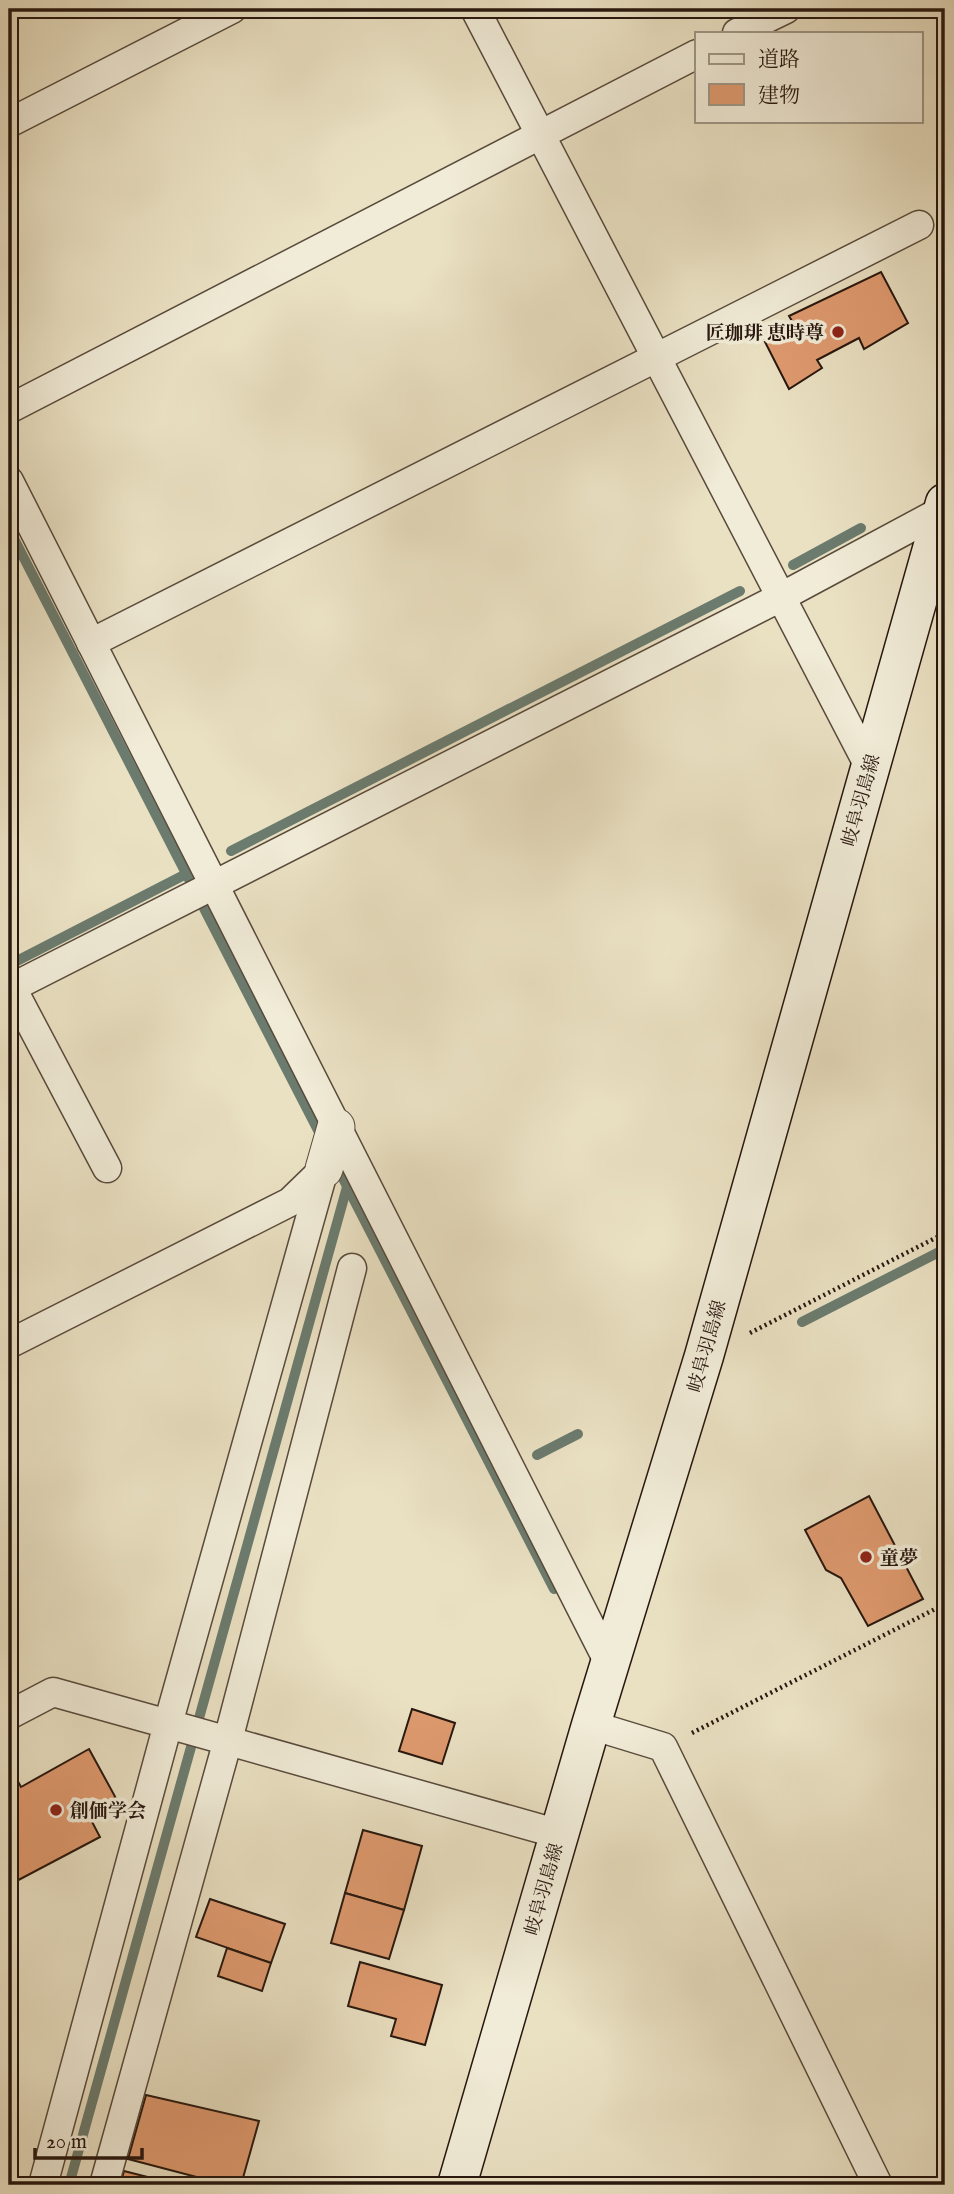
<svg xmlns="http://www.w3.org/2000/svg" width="954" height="2194" font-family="'IM FELL English','Noto Serif JP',serif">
  <rect width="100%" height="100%" fill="#eae1c3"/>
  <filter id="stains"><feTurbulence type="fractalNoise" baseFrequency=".00286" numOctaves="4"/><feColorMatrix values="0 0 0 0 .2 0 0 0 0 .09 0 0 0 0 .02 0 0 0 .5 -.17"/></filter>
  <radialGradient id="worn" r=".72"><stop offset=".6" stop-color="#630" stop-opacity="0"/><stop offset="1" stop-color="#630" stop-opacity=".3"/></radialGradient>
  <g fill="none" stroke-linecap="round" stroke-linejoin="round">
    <g stroke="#6b7b6e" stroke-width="10">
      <polyline points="9,529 323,1140"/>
      <polyline points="793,565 861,528"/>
      <polyline points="231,851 740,591"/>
      <polyline points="9,965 188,873"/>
      <polyline points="335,1163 554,1589"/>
      <polyline points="802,1322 945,1249"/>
      <polyline points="537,1455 578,1434"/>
      <polyline points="69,2185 347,1187"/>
    </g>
  </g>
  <g fill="#df9a6f" stroke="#27170f" stroke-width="2">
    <polygon points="881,272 908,323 864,349 859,338 817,360 822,368 789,389 765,342 795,326 789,316"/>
    <polygon points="869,1496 923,1599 868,1626 841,1578 826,1570 805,1530"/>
    <polygon points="412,1709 455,1723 442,1764 399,1751"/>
    <polygon points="89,1749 118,1802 90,1818 100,1837 9,1885 9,1765 21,1787"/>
    <polygon points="363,1830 422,1846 404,1910 345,1893"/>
    <polygon points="345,1893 404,1910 389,1959 331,1943"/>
    <polygon points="210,1899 285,1924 271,1963 196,1937"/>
    <polygon points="227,1948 271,1963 262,1991 218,1976"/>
    <polygon points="360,1962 442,1985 425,2045 391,2036 396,2019 348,2006"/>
    <polygon points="146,2095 259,2121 241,2185 227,2185 128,2159"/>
    <polygon points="124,2171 179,2185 120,2185"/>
  </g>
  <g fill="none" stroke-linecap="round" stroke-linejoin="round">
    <defs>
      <g id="minor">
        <polyline points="475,9 870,768"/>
        <polyline points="737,33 786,9"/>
        <polyline points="9,123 232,9"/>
        <polyline points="9,409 697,54"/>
        <polyline points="9,481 609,1663"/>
        <polyline points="91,643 919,225"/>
        <polyline points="12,988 107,1168"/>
        <polyline points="9,989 781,597 945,509"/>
        <polyline points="324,1169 168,1724 559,1834"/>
        <polyline points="9,1344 290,1202 322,1171"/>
        <polyline points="9,1715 53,1692 168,1724 43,2185"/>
        <polyline points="591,1725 663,1747 878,2185"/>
        <polyline points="104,2185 228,1740 352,1268"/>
      </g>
      <polyline id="tertiary" points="324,1169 336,1127"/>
      <polyline id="secondary" points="457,2185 591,1725 704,1356 945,503"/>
    </defs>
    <use href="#minor" stroke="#584a3c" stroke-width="31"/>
    <use href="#tertiary" stroke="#584a3c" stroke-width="39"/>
    <use href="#secondary" stroke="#27170f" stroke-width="41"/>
    <g stroke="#27170f" stroke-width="4.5" stroke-dasharray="2 3.5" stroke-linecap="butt">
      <polyline points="750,1333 945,1233"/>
      <polyline points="692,1733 945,1604"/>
    </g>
    <use href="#minor" stroke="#f1ecd8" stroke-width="28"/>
    <use href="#tertiary" stroke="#f1ecd8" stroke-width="37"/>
    <use href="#secondary" stroke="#f1ecd8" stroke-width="38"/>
  </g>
  <g fill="#8f2418" stroke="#f1ecd8" stroke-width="2.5">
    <circle cx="838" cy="332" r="7"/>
    <circle cx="866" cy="1557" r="7"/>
    <circle cx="56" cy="1810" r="7"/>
  </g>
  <g text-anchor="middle" stroke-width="7" stroke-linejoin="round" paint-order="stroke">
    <g font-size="19" font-weight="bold" fill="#27170f" stroke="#f1ecd8" text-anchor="start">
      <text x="824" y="339" text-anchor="end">匠珈琲 恵時尊</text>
      <text x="880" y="1564">童夢</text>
      <text x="70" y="1817">創価学会</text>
    </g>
    <g font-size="19" fill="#27170f" stroke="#f1ecd8">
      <text transform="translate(860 800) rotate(-74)" y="7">岐阜羽島線</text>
      <text transform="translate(706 1346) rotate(-74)" y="7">岐阜羽島線</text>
      <text transform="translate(543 1889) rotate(-74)" y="7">岐阜羽島線</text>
    </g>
  </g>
  <rect width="954" height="2194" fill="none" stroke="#eae1c3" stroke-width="35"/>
  <rect x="10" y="10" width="933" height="2173" fill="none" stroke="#27170f" stroke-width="3.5"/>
  <rect x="18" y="18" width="919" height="2159" fill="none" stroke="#27170f" stroke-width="2"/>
  <rect x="695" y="32" width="228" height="91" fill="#f1ecd8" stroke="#a09788" stroke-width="2"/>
  <rect x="709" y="54" width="35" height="10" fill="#f1ecd8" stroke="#a09788" stroke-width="2"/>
  <text x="758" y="66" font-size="21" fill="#27170f">道路</text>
  <rect x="709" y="84" width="35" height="21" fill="#df9a6f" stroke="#a09788" stroke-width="2"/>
  <text x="758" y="102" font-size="21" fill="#27170f">建物</text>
  <path d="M35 2148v10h107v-10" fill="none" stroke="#27170f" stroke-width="3.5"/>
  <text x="46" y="2148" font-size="21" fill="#27170f" stroke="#f1ecd8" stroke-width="5" paint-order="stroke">20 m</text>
  <rect width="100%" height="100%" filter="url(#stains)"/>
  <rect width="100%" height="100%" fill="url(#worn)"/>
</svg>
